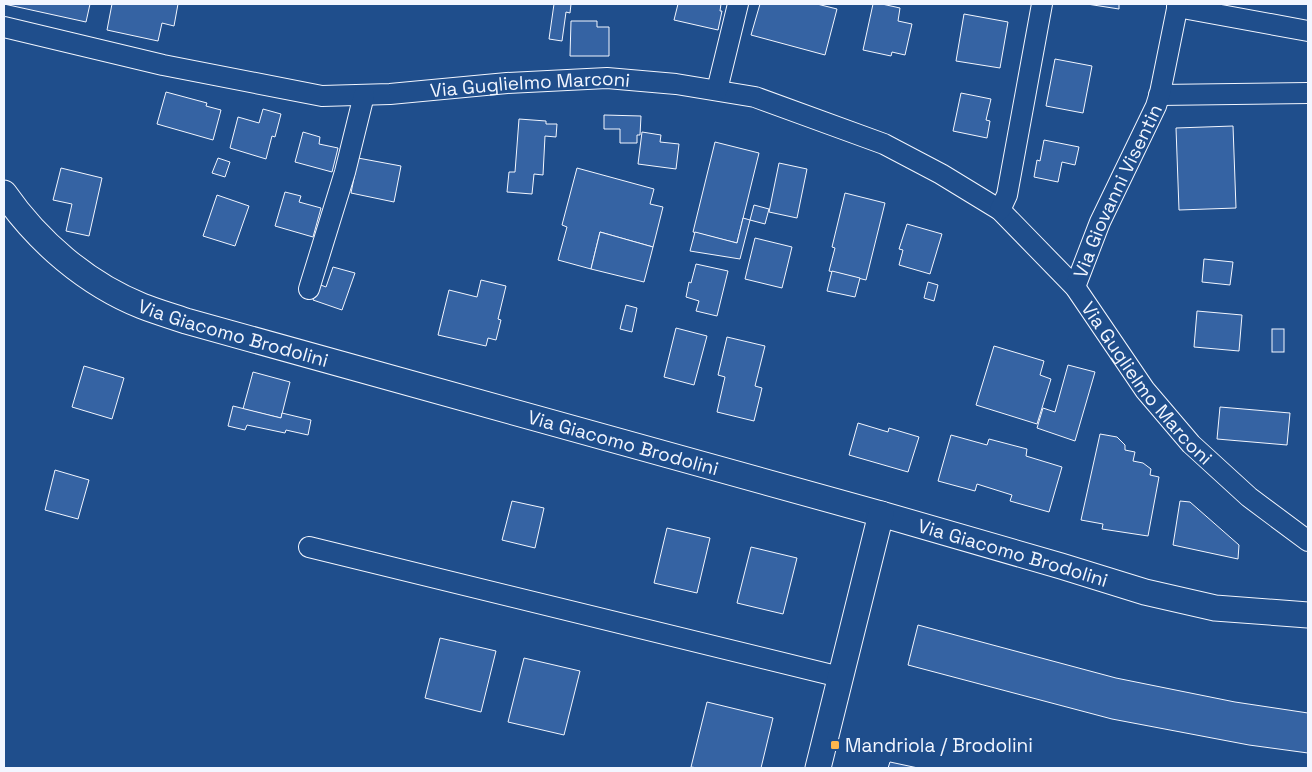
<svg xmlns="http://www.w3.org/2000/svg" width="1312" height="772" font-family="'Space Grotesk',sans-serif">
  <rect width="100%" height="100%" fill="#1f4e8c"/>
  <g fill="#3563a3" stroke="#f2f6ff">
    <polygon points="4,4 90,4 86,22"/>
    <polygon points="112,4 178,4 174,26 162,23 158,41 107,30"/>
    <polygon points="554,4 571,4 570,13 566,12 562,41 549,39"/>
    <polygon points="678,4 721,4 720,11 722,11 718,30 674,20"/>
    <polygon points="760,4 817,4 837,9 825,55 751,35"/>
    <polygon points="873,4 882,4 900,8 898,21 912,24 905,55 892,52 891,56 863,50"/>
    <polygon points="1087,4 1119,4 1119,9"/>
    <polygon points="964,14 1008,22 1000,68 956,61"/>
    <polygon points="571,21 597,21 597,27 609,27 609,56 570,56"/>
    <polygon points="1055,59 1092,66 1083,113 1046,106"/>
    <polygon points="166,92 207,103 206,106 221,110 213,140 157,124"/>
    <polygon points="961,93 991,99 986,120 990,121 987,138 953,131"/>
    <polygon points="263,109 281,114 275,137 272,136 266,159 230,148 238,117 259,123"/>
    <polygon points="604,115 641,116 640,135 637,135 637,143 620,143 620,129 604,129"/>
    <polygon points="519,119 546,121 546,124 557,124 556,137 545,136 543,175 534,174 532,194 507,192 509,172 515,172"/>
    <polygon points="1233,126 1236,208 1179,210 1176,128"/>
    <polygon points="303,132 320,137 319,144 338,148 332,172 295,162"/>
    <polygon points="642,132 661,135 660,142 679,144 676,169 638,164"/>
    <polygon points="1044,140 1079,147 1075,165 1062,162 1058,182 1034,177 1037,160 1040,161"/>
    <polygon points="715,142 759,153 737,243 693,232"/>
    <polygon points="218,158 230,162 225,177 212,173"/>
    <polygon points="358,158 401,166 394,202 351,193"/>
    <polygon points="779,163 807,169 797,218 769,212"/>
    <polygon points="61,168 102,178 89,236 66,231 72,204 53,200"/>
    <polygon points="577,168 654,189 650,204 663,207 653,247 600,232 591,269 558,260 567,227 562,225"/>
    <polygon points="285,192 301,196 299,202 321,208 313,237 275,226"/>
    <polygon points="845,193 885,203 866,280 829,271 835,248 832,247"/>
    <polygon points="217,195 249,206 235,246 203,236"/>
    <polygon points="754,205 769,209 765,224 750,220"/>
    <polygon points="743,218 750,220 740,259 690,251 695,232 737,243"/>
    <polygon points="907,224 942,234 930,274 899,265 903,250 899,249"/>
    <polygon points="600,232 653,247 644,282 591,269"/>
    <polygon points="755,238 792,247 782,288 745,279"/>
    <polygon points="1204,259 1233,262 1230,285 1202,282"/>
    <polygon points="696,264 728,271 717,316 696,311 699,301 686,297 689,282 691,283"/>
    <polygon points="333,267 355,273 342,310 313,300 318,284 326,287"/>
    <polygon points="832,271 860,278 855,297 827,291"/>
    <polygon points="481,280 506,286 498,319 501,320 496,340 488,338 486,346 438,335 449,290 477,297"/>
    <polygon points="928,282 938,285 934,301 924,298"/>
    <polygon points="626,305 637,308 632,332 620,329"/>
    <polygon points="1197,311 1242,315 1239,351 1194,347"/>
    <polygon points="676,328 707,336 694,385 664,377"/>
    <rect x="1272" y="329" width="12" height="23"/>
    <polygon points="727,337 765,346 755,386 762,388 754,421 717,412 725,377 718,375"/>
    <polygon points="994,346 1044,361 1040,375 1051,379 1037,424 976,405"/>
    <polygon points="1068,365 1095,372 1075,441 1037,428 1043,408 1055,412"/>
    <polygon points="84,366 124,378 112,419 72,407"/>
    <polygon points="253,372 290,382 281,418 243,409"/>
    <polygon points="233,406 281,418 282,413 311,420 308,435 286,430 285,433 247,425 245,430 228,426"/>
    <polygon points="1220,407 1290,413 1287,445 1217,439"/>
    <polygon points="858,423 888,432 889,428 919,437 908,472 849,455"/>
    <polygon points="1100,434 1117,437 1125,445 1125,450 1135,452 1133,461 1143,463 1151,469 1150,475 1159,477 1148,536 1102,529 1103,524 1081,520"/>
    <polygon points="951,435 987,445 989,439 1027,449 1026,456 1062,467 1049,512 1010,501 1012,495 977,484 975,491 938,481"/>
    <polygon points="55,470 89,480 78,519 45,510"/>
    <polygon points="512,501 544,508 535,548 502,540"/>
    <polygon points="1180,501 1190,502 1239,545 1238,559 1173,545"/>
    <polygon points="667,528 710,538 697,593 654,583"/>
    <polygon points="751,547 797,558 783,614 737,603"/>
    <polygon points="918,625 1116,678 1235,702 1308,713 1308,753 1249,745 1112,719 908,665"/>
    <polygon points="440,638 496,651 481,712 425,698"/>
    <polygon points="524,658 580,671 564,735 508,722"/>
    <polygon points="707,702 773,718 761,768 698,768 691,767"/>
    <polygon points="890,762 918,768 888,768"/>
  </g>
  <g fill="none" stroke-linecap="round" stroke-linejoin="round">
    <defs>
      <g id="minor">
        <polyline points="1177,7 1308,31"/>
        <path id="s1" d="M4,27L163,65L322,96L390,94L507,83L607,78L676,84L755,97L884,144L941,174L1000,210L1075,287L1145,390L1191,444L1249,497L1308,541"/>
        <polyline points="717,90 738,4"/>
        <polyline points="1159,95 1308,93"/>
        <polyline points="1000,210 1007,195 1042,4"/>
        <path id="s2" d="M1075,287L1100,222L1156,106L1160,93L1178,4"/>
        <polyline points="309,289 345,172 364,95"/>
        <polyline points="309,547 840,677"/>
      </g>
      <g id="tertiary">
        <path id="s3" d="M4,193C38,242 87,284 142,306C157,312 172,316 186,321L881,514L1061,566L1145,592L1215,608L1308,615"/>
        <polyline points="818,768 881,514"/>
      </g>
    </defs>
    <use href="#minor" stroke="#f2f6ff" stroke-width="22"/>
    <use href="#tertiary" stroke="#f2f6ff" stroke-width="27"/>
    <use href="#minor" stroke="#1f4e8c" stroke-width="20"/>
    <use href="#tertiary" stroke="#1f4e8c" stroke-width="25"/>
  </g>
  <rect fill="#ffb74d" stroke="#1f4e8c" stroke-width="2" x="830" y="740" width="10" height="10" rx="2.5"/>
  <g text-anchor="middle" stroke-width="4" stroke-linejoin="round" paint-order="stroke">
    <g font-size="19" fill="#f2f6ff" stroke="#1f4e8c">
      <text dy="7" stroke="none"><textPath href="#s1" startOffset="534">Via Guglielmo Marconi</textPath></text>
      <text dy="7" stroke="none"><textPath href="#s2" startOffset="105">Via Giovanni Visentin</textPath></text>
      <text dy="7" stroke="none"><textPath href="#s3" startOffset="276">Via Giacomo Brodolini</textPath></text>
      <text dy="7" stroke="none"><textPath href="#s1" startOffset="1259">Via Guglielmo Marconi</textPath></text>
      <text dy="7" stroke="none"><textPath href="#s3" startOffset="681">Via Giacomo Brodolini</textPath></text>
      <text dy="7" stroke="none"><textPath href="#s3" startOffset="1086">Via Giacomo Brodolini</textPath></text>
    </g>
    <g font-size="19" fill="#f2f6ff" stroke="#1f4e8c" text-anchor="start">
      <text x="845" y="752">Mandriola / Brodolini</text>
    </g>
  </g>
  <rect width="1312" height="772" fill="none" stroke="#f2f6ff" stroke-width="10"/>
</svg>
